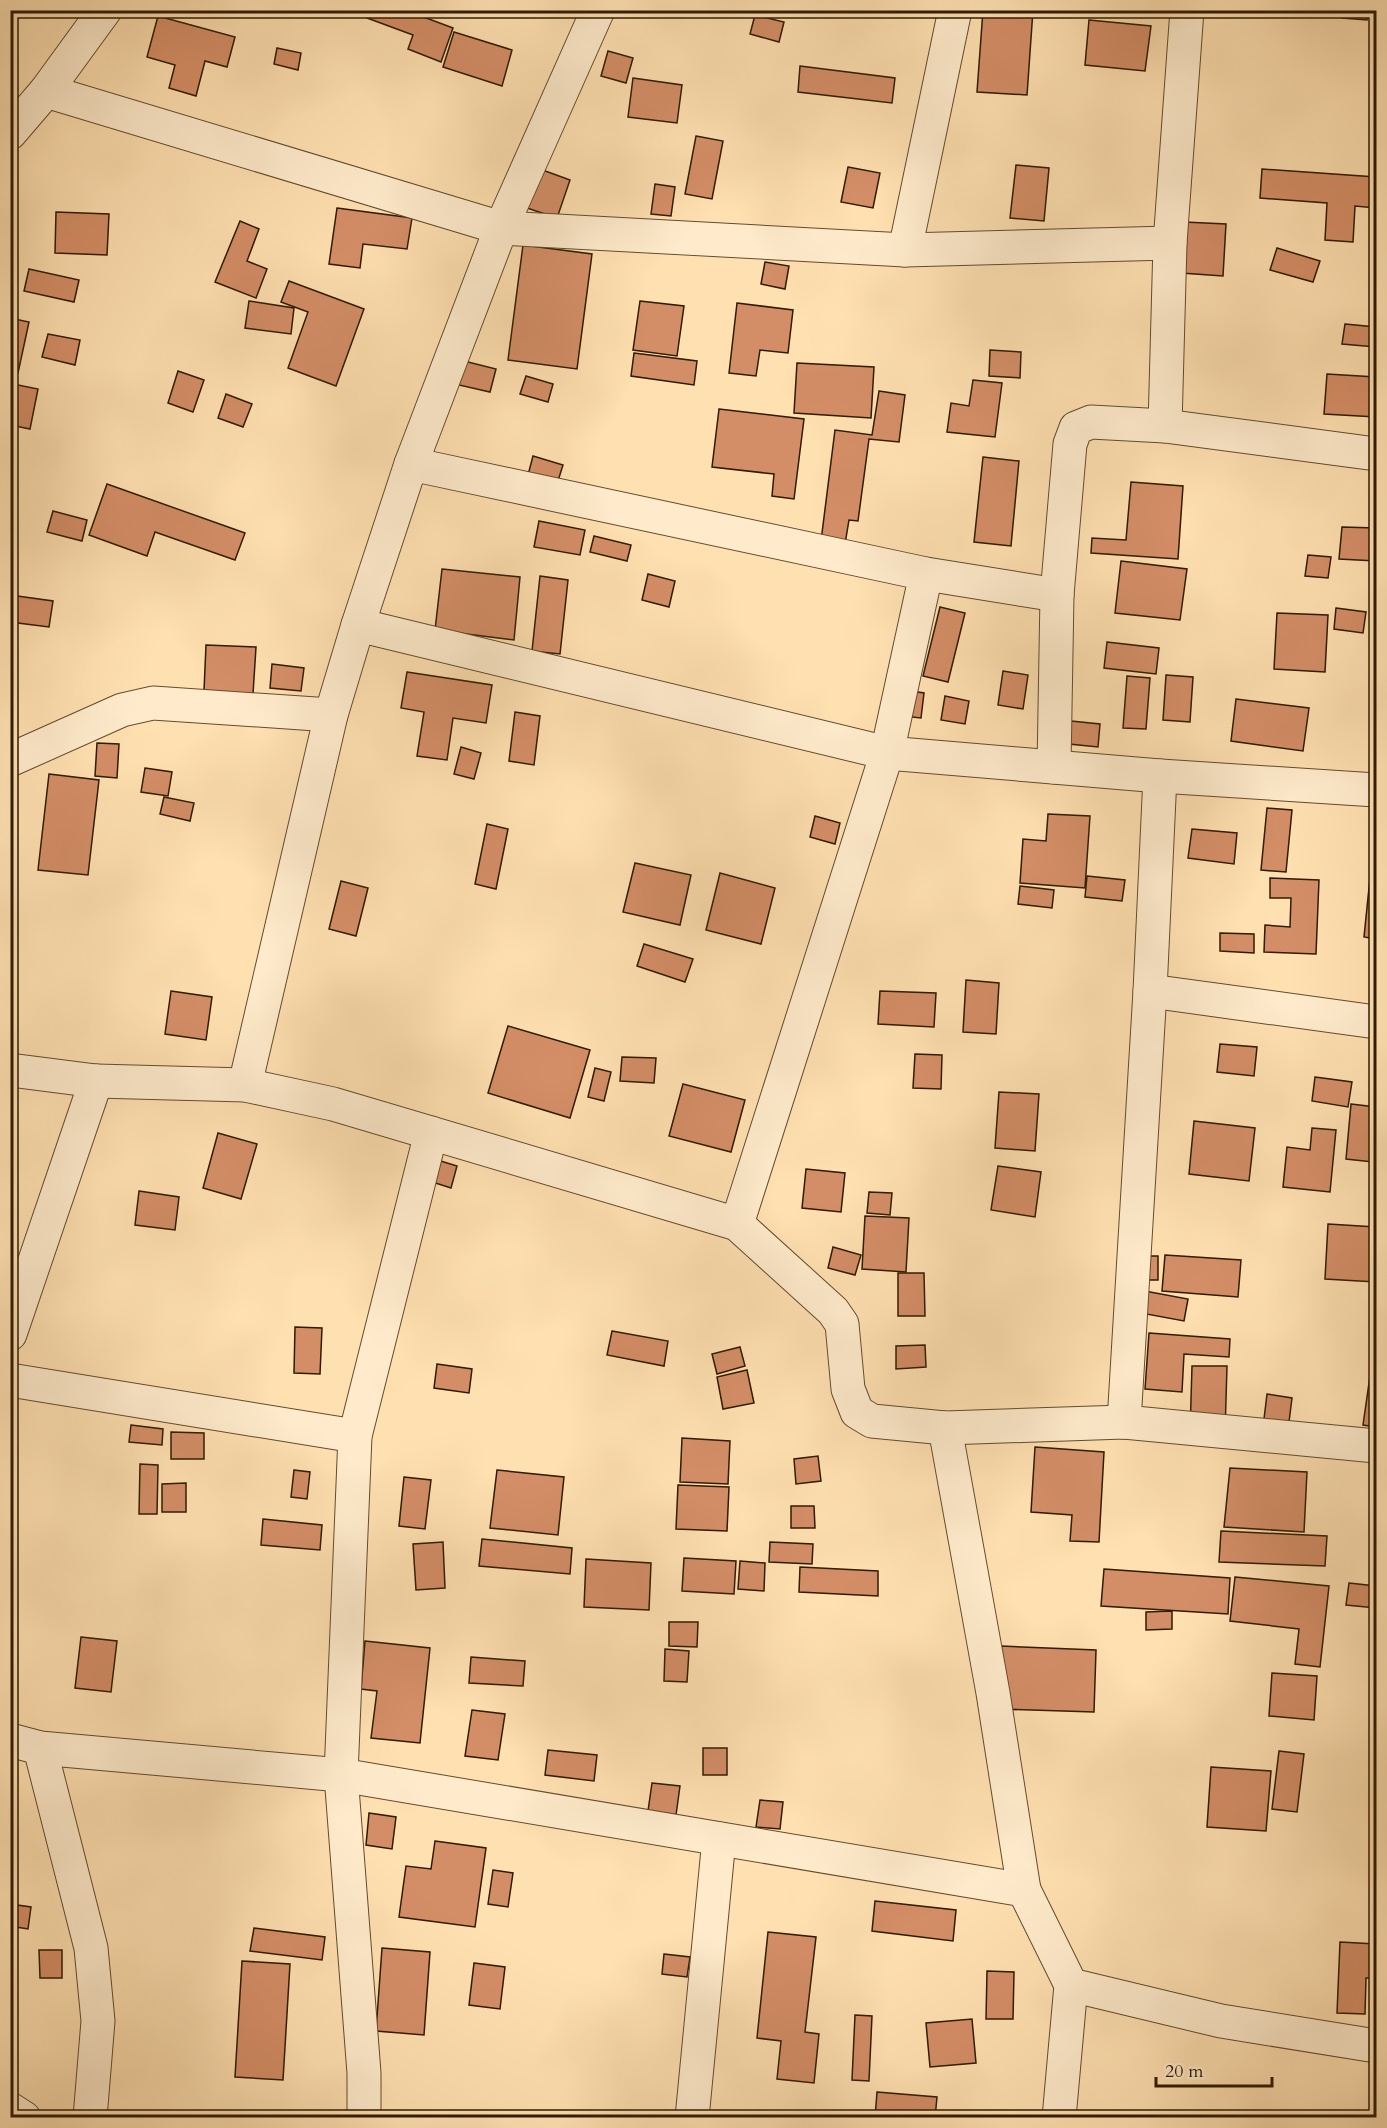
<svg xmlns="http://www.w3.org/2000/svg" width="1387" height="2128" font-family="Cardo,serif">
  <rect width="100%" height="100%" fill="#ffe0b1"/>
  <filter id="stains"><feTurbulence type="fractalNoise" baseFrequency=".00333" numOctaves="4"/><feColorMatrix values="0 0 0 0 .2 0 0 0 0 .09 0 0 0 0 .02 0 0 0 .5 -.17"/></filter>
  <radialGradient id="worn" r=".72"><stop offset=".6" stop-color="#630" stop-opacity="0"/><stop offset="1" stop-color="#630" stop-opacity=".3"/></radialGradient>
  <g fill="#d48e67" stroke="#2e1b00" stroke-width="1.5">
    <polygon points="361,10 414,10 413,13 453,28 441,62 408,49 413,35 359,15"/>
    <polygon points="983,10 1033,10 1027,95 977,92"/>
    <polygon points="1343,10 1368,10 1367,20 1342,18"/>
    <polygon points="755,15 784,22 779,42 750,34"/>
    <polygon points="158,16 235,37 227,67 205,61 196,96 169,88 175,65 147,57"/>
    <polygon points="1089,20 1151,26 1145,71 1085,65"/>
    <polygon points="454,32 512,50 502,86 443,67"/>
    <polygon points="277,48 301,53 298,70 274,64"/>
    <polygon points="608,51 633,58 626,83 601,76"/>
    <polygon points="800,66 895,78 892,103 798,92"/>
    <polygon points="633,78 682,85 677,123 628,117"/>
    <polygon points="696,136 723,141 712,199 685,194"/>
    <polygon points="1016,165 1049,168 1044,221 1010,218"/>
    <polygon points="848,167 880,173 873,208 841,202"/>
    <polygon points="537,168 570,180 557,218 524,207"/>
    <polygon points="1262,169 1376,177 1376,208 1355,206 1353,242 1325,240 1327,203 1260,198"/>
    <polygon points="655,184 675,187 671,216 651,214"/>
    <polygon points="337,208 412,218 407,249 363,244 360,268 329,264"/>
    <polygon points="56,212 109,214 107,255 55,253"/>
    <polygon points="240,221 259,229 247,261 267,269 256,298 215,282"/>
    <polygon points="1184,222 1226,224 1223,276 1181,273"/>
    <polygon points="523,245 592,254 577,369 508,360"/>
    <polygon points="1277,248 1320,261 1313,282 1270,270"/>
    <polygon points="765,262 789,266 785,289 761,284"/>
    <polygon points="29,269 79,280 74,302 24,291"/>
    <polygon points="289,281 364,309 336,386 288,368 308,312 281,302"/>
    <polygon points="249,301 294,308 291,334 245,328"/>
    <polygon points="640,301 684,306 677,356 633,350"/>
    <polygon points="737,303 793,310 788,353 760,350 756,376 729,373"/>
    <polygon points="10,318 29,322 18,373 10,372"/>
    <polygon points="1345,324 1376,327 1376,347 1342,344"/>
    <polygon points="48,334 80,340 75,365 42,357"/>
    <polygon points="990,350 1021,352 1020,378 989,376"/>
    <polygon points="634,353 697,361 694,385 631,376"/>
    <polygon points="464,361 496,369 490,392 459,385"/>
    <polygon points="797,363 874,367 871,418 794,413"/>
    <polygon points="178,371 204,380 193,412 168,403"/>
    <polygon points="1327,374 1376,377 1376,417 1324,414"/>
    <polygon points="526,376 553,384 548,402 520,394"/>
    <polygon points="973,380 1002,383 995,437 947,432 951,403 969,406"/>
    <polygon points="13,384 38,389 30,429 10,425 10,397"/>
    <polygon points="879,391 905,395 899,442 869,439 858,521 849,520 845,544 821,541 835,430 872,435"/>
    <polygon points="226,394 252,404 243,427 218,418"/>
    <polygon points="719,409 804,419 794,499 772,496 774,474 712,467"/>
    <polygon points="533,456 563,465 557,484 528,475"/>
    <polygon points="983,457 1019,461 1011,546 974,542"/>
    <polygon points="1131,482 1183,486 1178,559 1091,553 1092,538 1126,540"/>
    <polygon points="107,484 245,533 235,560 155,532 147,556 89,535"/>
    <polygon points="53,511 87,520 82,541 47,532"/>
    <polygon points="539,521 585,530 580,555 534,547"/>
    <polygon points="1342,527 1376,528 1376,561 1339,559"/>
    <polygon points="594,536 631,545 627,561 590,552"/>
    <polygon points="1308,555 1331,557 1328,578 1305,576"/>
    <polygon points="1121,561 1187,569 1180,620 1115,613"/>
    <polygon points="442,569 520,577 514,640 435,630"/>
    <polygon points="648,574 675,581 669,607 642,600"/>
    <polygon points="540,576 568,580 560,654 532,651"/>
    <polygon points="10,595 53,601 49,627 10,622"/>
    <polygon points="940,607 965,613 948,682 923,676"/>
    <polygon points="1336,608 1366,612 1363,633 1334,629"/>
    <polygon points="1277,613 1328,615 1325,672 1274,669"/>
    <polygon points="1107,642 1159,648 1156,674 1104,668"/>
    <polygon points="206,645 256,647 253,694 204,691"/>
    <polygon points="272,664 304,668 301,691 270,688"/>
    <polygon points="1003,671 1028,675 1023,709 998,705"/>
    <polygon points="407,672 492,685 486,723 453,718 447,760 417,756 424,712 401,708"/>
    <polygon points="1166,675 1193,677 1190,722 1163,720"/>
    <polygon points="1127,676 1150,678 1146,729 1123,728"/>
    <polygon points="898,689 924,693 921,718 894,715"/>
    <polygon points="945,696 969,701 965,724 941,720"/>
    <polygon points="1236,699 1309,708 1303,751 1231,741"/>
    <polygon points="515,712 540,716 534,765 509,761"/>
    <polygon points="1071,721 1100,724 1098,747 1069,744"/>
    <polygon points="97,743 119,744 117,778 95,776"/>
    <polygon points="461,747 481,753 474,779 454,774"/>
    <polygon points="145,768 172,772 168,796 141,792"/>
    <polygon points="49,774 99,780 88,875 38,870"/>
    <polygon points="164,797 194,803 190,821 160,814"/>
    <polygon points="1267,808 1292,810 1286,872 1261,870"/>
    <polygon points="1048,814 1090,816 1085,888 1020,883 1023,839 1046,841"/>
    <polygon points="815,816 840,823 835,844 810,837"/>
    <polygon points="487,824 508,829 496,889 475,884"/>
    <polygon points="1192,829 1237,833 1234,864 1188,858"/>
    <polygon points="635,863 691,875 680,925 623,912"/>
    <polygon points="720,873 775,888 761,944 706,930"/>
    <polygon points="1087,876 1125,880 1122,901 1085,897"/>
    <polygon points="1270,878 1319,880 1316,954 1264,952 1265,925 1290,927 1291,898 1270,898"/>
    <polygon points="1370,878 1376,879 1376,939 1364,937"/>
    <polygon points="341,881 368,888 356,936 329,929"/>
    <polygon points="1020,886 1054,890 1052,908 1018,904"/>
    <polygon points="1220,933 1254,934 1254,953 1220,951"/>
    <polygon points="644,944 693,959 685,982 637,966"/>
    <polygon points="966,980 999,983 996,1034 963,1032"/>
    <polygon points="171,991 212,997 206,1040 165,1034"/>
    <polygon points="880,991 936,993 934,1027 878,1024"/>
    <polygon points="508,1026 590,1050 570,1118 488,1093"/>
    <polygon points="1220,1044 1257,1047 1254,1076 1217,1072"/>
    <polygon points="915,1054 942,1055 941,1089 913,1088"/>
    <polygon points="622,1057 656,1058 654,1083 620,1081"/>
    <polygon points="595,1068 611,1072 604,1101 588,1097"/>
    <polygon points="1315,1077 1352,1082 1348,1107 1312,1101"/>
    <polygon points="683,1084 745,1100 731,1152 669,1136"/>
    <polygon points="999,1092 1039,1094 1035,1151 995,1148"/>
    <polygon points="1351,1104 1376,1107 1376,1143 1373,1162 1346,1159"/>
    <polygon points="1194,1121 1255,1128 1249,1181 1189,1174"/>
    <polygon points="1312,1128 1336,1130 1330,1192 1283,1187 1287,1147 1310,1150"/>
    <polygon points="218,1133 257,1144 241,1199 203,1188"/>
    <polygon points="431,1158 457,1166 451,1188 426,1180"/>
    <polygon points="998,1166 1041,1172 1035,1217 991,1210"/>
    <polygon points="806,1169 845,1173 841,1212 802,1208"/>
    <polygon points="139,1191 179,1197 175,1230 135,1225"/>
    <polygon points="869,1192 892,1193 890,1215 867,1213"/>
    <polygon points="865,1216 909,1218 906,1272 862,1269"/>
    <polygon points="1328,1224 1376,1227 1376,1282 1325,1279"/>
    <polygon points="833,1247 861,1255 855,1275 828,1268"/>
    <polygon points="1165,1255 1241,1260 1238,1297 1162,1291"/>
    <polygon points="1130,1256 1158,1256 1158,1280 1131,1280"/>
    <polygon points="898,1273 924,1273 925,1316 898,1316"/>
    <polygon points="1134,1289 1188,1299 1184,1321 1130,1311"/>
    <polygon points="295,1327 322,1328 320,1374 294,1373"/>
    <polygon points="612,1331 668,1341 664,1366 607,1355"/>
    <polygon points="1149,1333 1230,1339 1229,1357 1184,1354 1182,1392 1145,1389"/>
    <polygon points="1376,1341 1376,1373 1372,1372"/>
    <polygon points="925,1345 926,1367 896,1369 896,1346"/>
    <polygon points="740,1347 745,1366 717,1374 712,1354"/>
    <polygon points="437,1364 472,1369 469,1393 434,1388"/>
    <polygon points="1192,1366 1227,1366 1225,1433 1190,1433"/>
    <polygon points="747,1370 754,1403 723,1409 717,1377"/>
    <polygon points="1370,1376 1376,1377 1376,1427 1363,1425"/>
    <polygon points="1267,1394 1292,1398 1289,1422 1264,1419"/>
    <polygon points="131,1425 163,1429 162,1445 129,1442"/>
    <polygon points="171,1432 204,1433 204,1459 171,1459"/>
    <polygon points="682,1438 730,1441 728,1484 680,1482"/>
    <polygon points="1035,1447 1104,1452 1099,1542 1070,1541 1072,1515 1031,1512"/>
    <polygon points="818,1456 821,1481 796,1484 794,1459"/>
    <polygon points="140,1464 158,1465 157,1514 139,1514"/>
    <polygon points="1230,1468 1307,1472 1304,1532 1224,1527"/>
    <polygon points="294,1470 310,1472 307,1499 291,1497"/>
    <polygon points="497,1470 564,1477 558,1535 490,1528"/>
    <polygon points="404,1477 431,1480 425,1529 399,1526"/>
    <polygon points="186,1483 186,1512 162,1512 162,1484"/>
    <polygon points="678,1485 729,1487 727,1531 676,1529"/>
    <polygon points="791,1506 814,1506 815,1528 791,1528"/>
    <polygon points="263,1519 322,1525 320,1550 261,1545"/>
    <polygon points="1221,1531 1327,1536 1325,1566 1219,1562"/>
    <polygon points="1374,1538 1376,1538 1376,1573 1370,1573"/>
    <polygon points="482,1539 572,1548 570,1574 479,1566"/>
    <polygon points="443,1542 445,1588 416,1590 413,1544"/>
    <polygon points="770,1542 813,1544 812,1564 769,1562"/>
    <polygon points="684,1558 736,1561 734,1594 682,1591"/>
    <polygon points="586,1559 651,1563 649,1610 584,1607"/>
    <polygon points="740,1561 765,1563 764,1591 738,1589"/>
    <polygon points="800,1567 878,1571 878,1596 799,1592"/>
    <polygon points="1104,1569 1230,1578 1228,1614 1101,1606"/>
    <polygon points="1235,1577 1329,1586 1320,1667 1295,1664 1299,1629 1230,1621"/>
    <polygon points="1349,1583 1376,1586 1376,1608 1346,1605"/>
    <polygon points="1172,1611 1172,1629 1146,1630 1146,1612"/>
    <polygon points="669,1622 698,1622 697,1647 669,1646"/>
    <polygon points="81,1637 117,1641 111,1692 75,1688"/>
    <polygon points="365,1641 430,1648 420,1743 371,1738 377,1691 361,1689"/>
    <polygon points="1001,1646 1096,1650 1094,1712 998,1709"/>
    <polygon points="665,1649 689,1651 687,1682 664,1681"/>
    <polygon points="471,1657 525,1661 523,1686 469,1683"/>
    <polygon points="1272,1673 1317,1676 1314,1720 1269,1716"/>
    <polygon points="472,1710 505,1714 498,1760 465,1756"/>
    <rect x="703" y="1748" width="24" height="27"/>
    <polygon points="548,1750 597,1755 594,1781 545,1775"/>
    <polygon points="1279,1751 1304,1754 1297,1812 1272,1809"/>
    <polygon points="1211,1767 1271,1771 1266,1831 1207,1827"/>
    <polygon points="652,1783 680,1786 676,1815 648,1811"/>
    <polygon points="760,1800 783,1802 780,1829 756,1827"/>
    <polygon points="1374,1800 1376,1800 1376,1825 1371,1824"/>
    <polygon points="369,1813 396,1817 392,1849 366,1845"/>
    <polygon points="435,1841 486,1848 475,1927 399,1917 406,1866 431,1869"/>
    <polygon points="493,1870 513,1873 508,1907 488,1904"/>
    <polygon points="875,1901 956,1910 953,1941 872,1931"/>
    <polygon points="10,1904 31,1907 28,1929 10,1926"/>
    <polygon points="10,1928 14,1928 15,1949 10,1949"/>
    <polygon points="254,1928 325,1937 322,1960 250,1951"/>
    <polygon points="768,1932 816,1937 805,2032 819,2034 814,2083 777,2079 781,2041 757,2038"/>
    <polygon points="1340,1942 1376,1944 1376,1978 1366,1978 1365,2014 1337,2013"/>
    <polygon points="382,1948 430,1952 424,2035 376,2031"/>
    <polygon points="39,1950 62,1950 62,1978 40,1978"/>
    <polygon points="664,1954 690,1957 687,1977 662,1974"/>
    <polygon points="242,1961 290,1964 283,2080 235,2077"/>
    <polygon points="474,1963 505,1967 500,2009 469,2005"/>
    <polygon points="987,1971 1014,1972 1013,2019 986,2019"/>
    <polygon points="855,2015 872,2016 869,2081 852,2080"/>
    <polygon points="972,2019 976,2063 930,2067 926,2023"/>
    <polygon points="877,2092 937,2097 935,2118 875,2118"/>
  </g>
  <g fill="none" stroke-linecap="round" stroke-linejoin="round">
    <defs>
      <g id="street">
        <polyline points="46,91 501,228 905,250 1170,243"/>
        <polyline points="10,133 46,91 105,10"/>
        <polyline points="905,250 955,10"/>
        <polyline points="1165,426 1170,243 1187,10"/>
        <polyline points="411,464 926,574 1057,595"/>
        <polyline points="358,625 887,753 1160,776 1376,790"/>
        <polyline points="10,760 122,710 153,703 331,715"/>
        <polyline points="1054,767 1057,595 1070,444 1076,428 1091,422 1165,426 1376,454"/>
        <polyline points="1150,991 1376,1022"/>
        <polyline points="10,1070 96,1081 245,1085 333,1104 737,1224 833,1311 842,1324 848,1389 857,1412 872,1421 945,1428 1124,1422 1376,1446"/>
        <polyline points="245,1085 331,715 358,625 411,464 501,228 598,10"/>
        <polyline points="737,1224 887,753 926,574"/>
        <polyline points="10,1334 96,1081"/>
        <polyline points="10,1380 355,1436"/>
        <polyline points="1124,1422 1150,991 1160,776"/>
        <polyline points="945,1428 993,1693 1024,1890"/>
        <polyline points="10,1740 40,1748 341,1775 1024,1890 1071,1985 1221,2021 1376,2046"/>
        <polyline points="40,1748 91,1948 98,2021 90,2118"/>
        <polyline points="10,2109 24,2118"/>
        <polyline points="364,2118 364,2073 341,1775 355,1436 431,1133"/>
        <polyline points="692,2118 719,1839"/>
        <polyline points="1059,2118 1071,1985"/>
      </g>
    </defs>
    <use href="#street" stroke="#624c2c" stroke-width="35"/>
    <use href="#street" stroke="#ffebcc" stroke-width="33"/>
  </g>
  <rect width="1387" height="2128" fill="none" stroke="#ffe0b1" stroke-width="36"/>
  <rect x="12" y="12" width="1363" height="2104" fill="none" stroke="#2e1b00" stroke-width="3"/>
  <rect x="18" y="18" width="1351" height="2092" fill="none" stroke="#2e1b00" stroke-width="1.5"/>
  <path d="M1156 2077v9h116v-9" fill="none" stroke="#2e1b00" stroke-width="3"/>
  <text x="1165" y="2077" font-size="18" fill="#2e1b00" stroke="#ffebcc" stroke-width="4.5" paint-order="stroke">20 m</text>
  <rect width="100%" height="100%" filter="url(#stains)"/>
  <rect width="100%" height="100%" fill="url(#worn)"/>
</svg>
